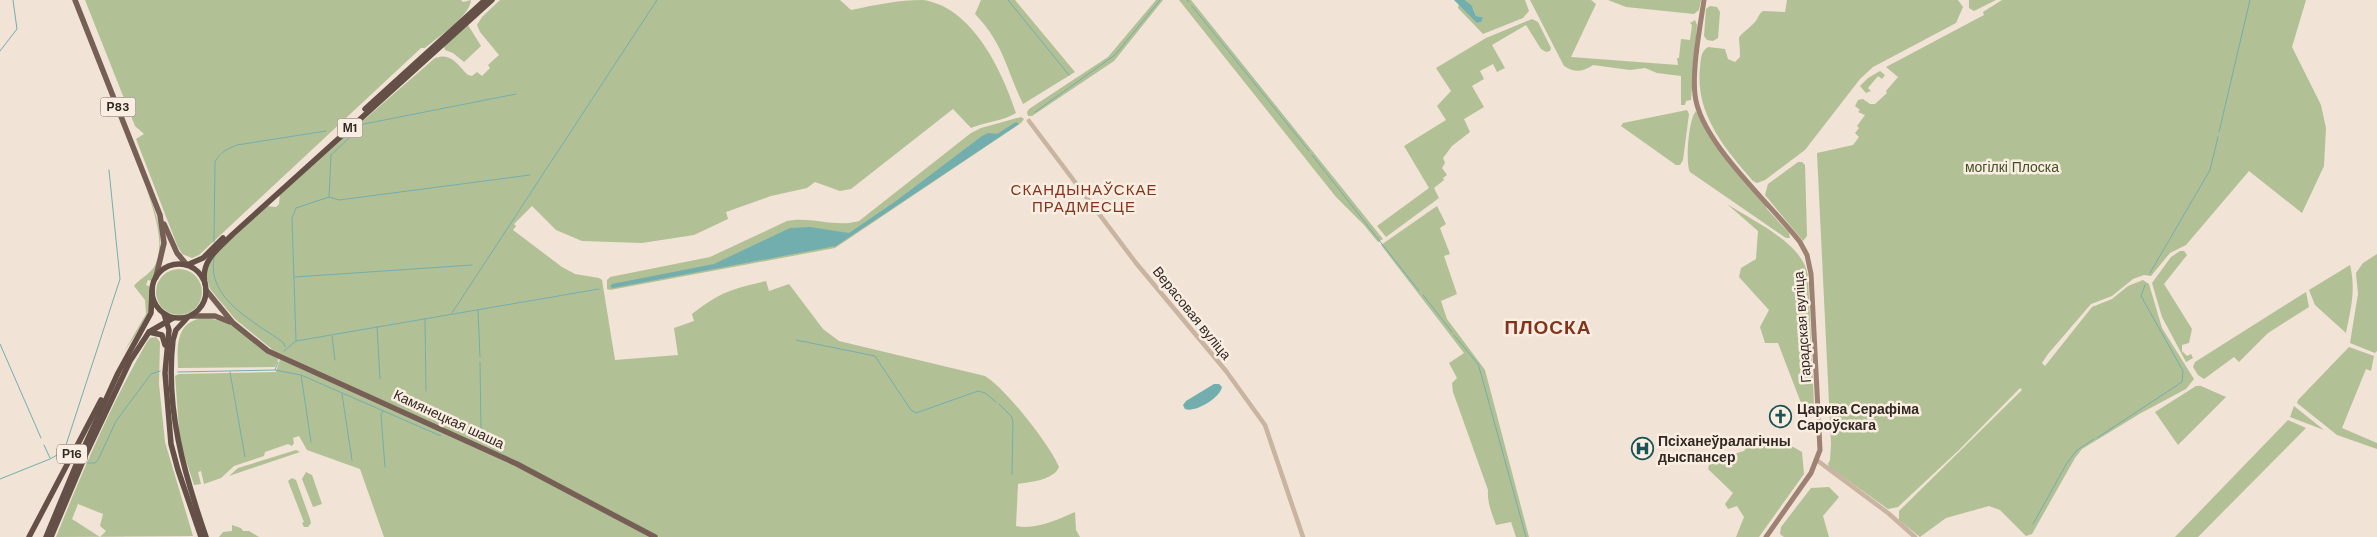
<svg xmlns="http://www.w3.org/2000/svg" width="2377" height="537" font-family="'DM Sans',sans-serif">
  <rect width="100%" height="100%" fill="#f1e3d5"/>
  <g fill="#b2c095" fill-rule="evenodd">
    <path d="M85,0H461L463,2L471,0C470,16 438,37 425,48H421L199,255L192,258L182,254L177,245L136,139L144,134L135,126Z"/>
    <path d="M500,0H840L851,10C875,5 898,0 923,0C972,7 1002,70 1016,113C1003,121 985,122 971,128L953,109L851,189L840,191L815,182L807,188L771,196L726,212L728,219L694,235L642,243L582,241L556,230L532,206L514,224L516,226L513,230L562,267L575,274L599,278L602,280L615,360L678,355L674,328L694,321L692,314C720,292 732,289 766,281L769,291L789,284L823,329L839,341L985,376C1005,388 1050,445 1059,467C1054,480 1030,482 1018,484L1016,526C1035,530 1057,520 1075,512L1076,530L1080,537H659L526,466L273,350L235,319L210,289L206,276L208,264L218,251L267,206L276,207L279,204L280,193L435,58C451,52 457,64 468,75L472,76L477,72L482,76L490,68L488,65L499,55L480,32L477,25L482,17Z"/>
    <path d="M981,0H1015L1075,72L1023,104C1006,69 1004,44 975,14Z"/>
    <polygon points="1156,0 1163,0 1114,61 1032,116 1028,116 1027,112 1029,109 1108,57"/>
    <polygon points="1179,0 1191,0 1383,239 1378,242 1364,225 1336,197"/>
    <polygon points="1465,0 1525,0 1529,11 1523,18 1483,34 1458,8 1459,4 1479,23 1483,17 1476,16 1473,8"/>
    <path d="M1530,0H1591L1596,4L1571,57L1678,65L1677,58H1679L1681,39L1690,40L1692,25L1690,23L1695,20L1697,25L1691,100L1686,101L1685,105H1681V76L1657,73L1645,68L1630,70L1593,65C1583,72 1574,73 1564,66Z"/>
    <polygon points="1608,0 1701,0 1699,10 1694,14 1626,7"/>
    <path d="M1787,0H1958L1963,7L1956,23L1873,67L1860,79L1805,150L1765,180L1757,183L1753,181C1725,149 1695,114 1700,68C1701,60 1700,52 1708,47L1725,49L1728,59L1735,62L1740,57C1740,31 1734,42 1753,24C1758,20 1758,14 1763,11L1785,12Z"/>
    <polygon points="1969,0 1996,0 1974,11 1969,8"/>
    <polygon points="2002,0 2306,0 2292,47 2321,105 2326,128 2324,166 2302,213 2249,171 2186,245 2170,253 2151,276 2144,275 2133,279 2112,296 2091,304 2048,354 2042,363 2045,366 2092,307 2112,299 2128,286 2143,280 2149,284 2162,328 2194,379 2186,389 2141,413 2082,449 2075,458 2032,534 2026,536 2000,510 1989,506 1946,518 1920,537 1899,520 1899,511 2022,390 2020,388 1959,450 1898,507 1888,509 1829,467 1828,464 1830,460 1831,444 1817,153 1853,145 1859,137 1855,133 1859,128 1857,126 1865,115 1858,112 1860,110 1855,106 1858,100 1863,99 1870,104 1875,104 1887,93 1886,91 1898,77 1886,67 1984,15 1983,12"/>
    <polygon points="1710,6 1717,7 1720,12 1718,38 1713,41 1707,40 1704,36 1706,9"/>
    <polygon points="1532,19 1538,22 1551,48 1550,51 1546,52 1541,49 1526,25 1492,45 1505,68 1497,72 1493,64 1480,71 1484,79 1472,86 1484,107 1464,119 1470,132 1452,146 1443,158 1445,163 1442,168 1447,175 1443,178 1444,180 1434,188 1439,198 1386,237 1377,226 1429,188 1404,146 1446,120 1437,106 1451,91 1436,68 1486,38"/>
    <polygon points="468,25 481,46 464,62 453,53 445,50 444,46"/>
    <polygon points="1880,71 1885,75 1882,79 1878,76 1868,88 1871,91 1866,93 1860,86 1868,78"/>
    <polygon points="1687,110 1689,114 1683,160 1680,165 1676,165 1621,126 1623,123"/>
    <path d="M1696,111L1707,131L1765,203L1767,209L1789,233L1790,238H1786L1690,172C1685,163 1689,117 1696,111Z"/>
    <path d="M1021,117L1024,119L1021,123L835,248L610,290L607,289V280L610,277L710,257L787,221C812,216 835,228 859,221L971,133L981,128Z"/>
    <polygon points="1798,162 1802,162 1805,165 1807,236 1803,241 1765,195 1768,184"/>
    <path d="M146,187C160,223 167,243 152,281L148,280L146,285L151,287V305L147,318L124,352L146,314L145,300L134,286C139,279 149,275 154,267C167,244 153,210 146,187Z"/>
    <path d="M1727,204C1753,221 1805,244 1808,277L1814,404L1801,403L1778,343H1765L1760,327L1769,310L1739,277L1741,268L1756,259L1758,231Z"/>
    <path d="M1437,206L1446,224L1440,228L1450,254L1444,256L1457,294L1441,301L1447,319L1485,370L1529,537H1516L1511,522L1496,525C1492,514 1487,502 1488,490L1453,392L1452,383L1457,378L1449,363L1464,353L1381,245Z"/>
    <polygon points="2180,251 2184,251 2187,255 2164,284 2192,329 2189,343 2182,345 2182,351 2187,356 2191,354 2193,358 2186,362 2162,317 2152,283 2171,257"/>
    <polygon points="2377,254 2377,351 2375,353 2350,343 2358,294 2356,273 2363,263"/>
    <path d="M2350,265C2356,290 2351,308 2346,333L2315,305L2309,290Z"/>
    <circle cx="179" cy="292" r="23"/>
    <polygon points="2306,292 2309,307 2268,333 2239,362 2234,357 2204,379 2198,375 2193,367 2195,362"/>
    <path d="M204,318C233,319 256,342 279,358L275,367L178,368C177,345 176,321 204,318Z"/>
    <path d="M156,337L160,342L159,384L165,442L193,536L56,537C83,470 111,404 147,342L150,338ZM78,504L103,514L100,526L106,531L100,537L72,519Z"/>
    <polygon points="2349,347 2374,356 2371,371 2366,369 2342,428 2377,443 2377,449 2337,435 2297,403 2298,400"/>
    <polygon points="280,359 466,443 532,474 649,537 384,537 360,469 307,450 299,436 293,438 294,443 292,446 288,444 265,452 264,456 234,466 221,478 204,484 201,471 198,472 201,484 194,485 180,442 175,376 179,374 276,372"/>
    <polygon points="2196,386 2201,386 2226,397 2178,445 2155,412"/>
    <polygon points="2294,406 2324,430 2290,417"/>
    <polygon points="2288,420 2306,428 2198,537 2175,537"/>
    <polygon points="1757,434 1779,439 1802,452 1804,474 1759,537 1736,537 1744,517 1737,506 1728,509 1725,504 1733,493 1708,469 1710,461 1744,451"/>
    <polygon points="296,450 300,452 229,476 238,468"/>
    <polygon points="306,472 312,475 322,504 313,507 302,479"/>
    <polygon points="292,478 296,480 310,519 311,523 308,527 304,527 302,523 304,522 288,481"/>
    <polygon points="1829,487 1839,497 1823,516 1829,537 1784,537 1780,534 1781,527 1811,488"/>
    <polygon points="232,525 241,528 243,531 249,531 259,537 219,537 223,532 232,531"/>
  </g>
  <g fill="#73aeaf">
    <polygon points="1454,0 1465,0 1472,6 1476,16 1483,17 1481,22 1477,23"/>
    <polygon points="1016,122 1019,124 836,246 613,288 610,287 612,284 714,264 790,228 810,227 849,233 896,201 982,136 988,133 997,134"/>
    <path d="M1214,384H1219L1222,387C1220,398 1195,413 1185,409L1183,405L1186,401Z"/>
  </g>
  <g fill="none" stroke-linecap="round" stroke-linejoin="round">
    <g stroke="#73aeaf" stroke-width="1">
      <polyline points="1008,0 1069,75"/>
      <polyline points="1187,0 1189,2"/>
      <polyline points="1192,6 1309,151"/>
      <polyline points="0,51 17,29 13,0"/>
      <polyline points="1035,112 1115,55 1160,0"/>
      <polyline points="2219,132 2250,0"/>
      <polyline points="1312,155 1419,291"/>
      <polyline points="329,197 339,200 530,175"/>
      <path d="M214,242L215,162C220,152 227,149 237,145L326,131"/>
      <path d="M214,258C206,299 255,322 284,343L285,347"/>
      <polyline points="2150,273 2210,170 2218,137"/>
      <polyline points="295,277 472,265"/>
      <polyline points="1423,295 1452,332"/>
      <polyline points="478,310 480,357"/>
      <polyline points="452,313 657,0"/>
      <polyline points="425,319 426,391"/>
      <polyline points="377,327 380,379"/>
      <polyline points="1454,335 1478,364 1481,374 1526,537"/>
      <polyline points="332,336 335,360"/>
      <polyline points="796,340 875,356 911,410 916,413 978,391 985,393 996,402"/>
      <polyline points="296,341 292,218 296,208 329,197 331,155 364,124 516,94"/>
      <polyline points="0,344 41,438"/>
      <polyline points="284,351 296,341 599,289"/>
      <polyline points="480,362 481,431"/>
      <polyline points="275,370 278,362"/>
      <polyline points="178,372 275,370 301,375 441,436"/>
      <polyline points="230,372 245,457"/>
      <polyline points="301,375 311,442"/>
      <polyline points="342,394 352,460"/>
      <polyline points="999,404 1011,416 1013,421 1012,474"/>
      <polyline points="383,411 381,415 385,467"/>
      <polyline points="2097,438 2182,382 2183,371 2141,296 2145,285"/>
      <polyline points="44,445 50,458"/>
      <polyline points="87,463 95,463 98,460 116,421 151,374 160,371"/>
      <polyline points="0,479 50,459 64,451 120,279 109,170"/>
      <polyline points="2033,524 2067,463 2077,450 2094,439"/>
    </g>
    <g stroke="#c9b3a1" stroke-width="4.5">
      <polyline points="1029,121 1136,263 1226,371 1265,425 1303,537"/>
      <polyline points="1818,461 1888,513 1915,537"/>
    </g>
    <path stroke="#9d8173" stroke-width="5" d="M1704,0C1700,27 1692,69 1695,95C1700,142 1771,204 1800,242L1807,255L1811,274L1820,450L1811,473L1766,537"/>
    <g stroke="#765f54" stroke-width="5.5">
      <polyline points="75,0 160,215 164,243 156,277"/>
      <polyline points="164,224 177,253 187,265"/>
      <polyline points="206,290 233,323 268,351 517,464 655,537"/>
      <polyline points="191,316 215,316 230,322"/>
    </g>
    <g stroke="#655048" stroke-width="5.5">
      <polyline points="365,109 485,0"/>
      <circle cx="179" cy="291" r="27"/>
      <polyline points="187,265 203,258 223,238"/>
      <path d="M205,284C200,261 218,249 233,234L492,0"/>
      <polyline points="164,314 169,330 165,373 171,444 178,470 201,537"/>
      <path d="M188,317L176,330L173,340C165,408 184,473 206,537"/>
      <polyline points="149,332 162,335 165,345"/>
      <polyline points="29,537 101,400"/>
      <polyline points="46,537 76,465 118,373 151,313 152,291"/>
      <polyline points="51,537 86,454 130,361 149,332 173,318"/>
    </g>
  </g>
  <defs>
    <symbol id="church-ring" viewBox="-11 -11 22 22"><circle r="9.5" fill="#f9eee1" stroke="#195355" stroke-width="1.5"/><path d="M-1.2-6h2.4v3.5h3.3v2.4h-3.3V6h-2.4V-.1h-3.3v-2.4h3.3Z" fill="#195355"/></symbol>
    <symbol id="hospital-ring" viewBox="-11 -11 22 22"><circle r="9.5" fill="#f9eee1" stroke="#195355" stroke-width="1.5"/><path d="M-5-5h3v3.5h4V-5h3V5h-3V1.5h-4V5h-3Z" fill="#195355"/></symbol>
  </defs>
  <g fill-rule="evenodd">
    <use href="#church-ring" x="1768" y="404" width="25" height="25"/>
    <use href="#hospital-ring" x="1630" y="436" width="25" height="25"/>
  </g>
  <g text-anchor="middle" stroke-width="5" stroke-linejoin="round" paint-order="stroke">
    <g fill="#f9eee1" stroke="#6e645d" stroke-width="1">
      <rect x="100.5" y="97.5" width="35" height="19" rx="4"/>
      <rect x="337.5" y="118.5" width="25" height="19" rx="4"/>
      <rect x="57" y="444.5" width="30" height="19" rx="4"/>
    </g>
    <g font-size="12" font-weight="bold" fill="#332924">
      <text x="118" y="111">Р83</text>
      <text x="350" y="132">М1</text>
      <text x="72" y="458">Р16</text>
    </g>
    <g font-size="14" fill="#435227" stroke="#f9eee1">
      <text x="2012" y="172">могілкі Плоска</text>
    </g>
    <g font-size="14" fill="#332924" stroke="#f9eee1">
      <text transform="translate(1192 313) rotate(51)" y="5">Верасовая вуліца</text>
      <text transform="translate(1802 327) rotate(-94)" y="5">Гарадская вуліца</text>
      <text transform="translate(449 419) rotate(25)" y="5">Камянецкая шаша</text>
    </g>
    <g font-size="14" font-weight="bold" fill="#332924" stroke="#f9eee1" text-anchor="start">
      <text x="1797" y="414">Царква Серафіма<tspan x="1797" dy="16">Сароўскага</tspan></text>
      <text x="1658" y="446">Псіханеўралагічны<tspan x="1658" dy="16">дыспансер</tspan></text>
    </g>
    <g font-size="15" letter-spacing="1" fill="#84321b" stroke="#f9eee1">
      <text x="1084" y="195">СКАНДЫНАЎСКАЕ<tspan x="1084" dy="17">ПРАДМЕСЦЕ</tspan></text>
    </g>
    <g font-size="19" font-weight="bold" letter-spacing="1" fill="#84321b" stroke="#f9eee1">
      <text x="1548" y="334">ПЛОСКА</text>
    </g>
  </g>
</svg>
